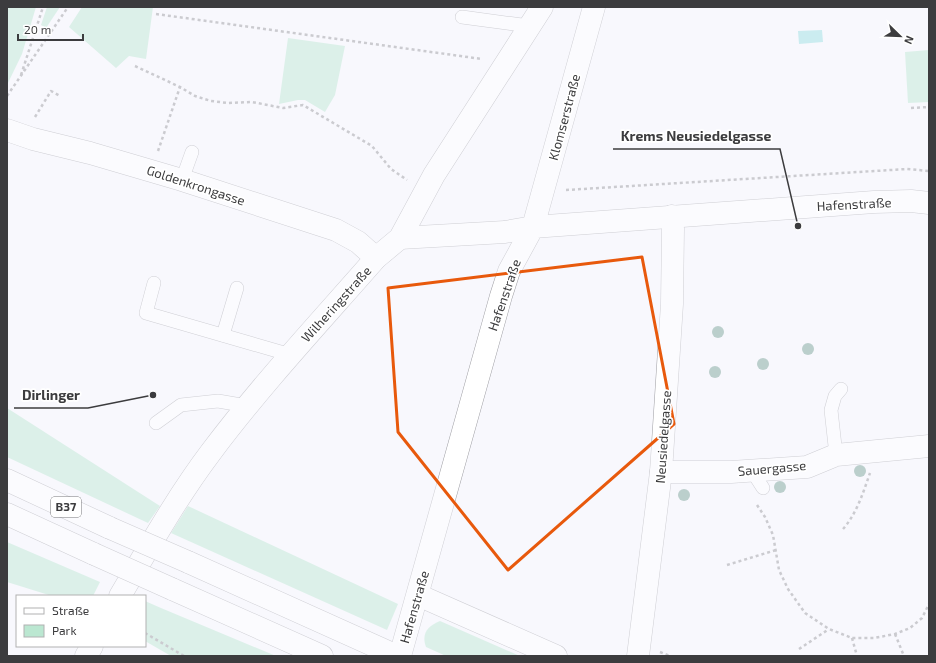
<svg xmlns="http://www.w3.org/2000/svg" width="936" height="663" font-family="'Exo 2',sans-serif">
  <rect width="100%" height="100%" fill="#f8f8fd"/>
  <g fill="#bbe7d1">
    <polygon points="7,7 36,7 22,54 7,85"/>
    <polygon points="47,7 60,7 46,28 41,25"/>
    <polygon points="82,7 153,7 146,59 129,56 116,68 69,27"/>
    <polygon points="288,38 345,46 335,95 325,112 305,100 298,100 279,104"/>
    <polygon points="929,50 929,102 908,103 905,52"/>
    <polygon points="7,408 160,506 148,523 7,457"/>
    <polygon points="188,506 398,604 387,630 171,533"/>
    <polygon points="7,542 100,582 93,596 52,596 7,582"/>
    <polygon points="145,601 161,608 276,656 171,656 145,641"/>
    <path d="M440,621L520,656H446L426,647C421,633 428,626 440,621Z"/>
  </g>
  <polygon fill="#96dee0" points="822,30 823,42 799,44 798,31"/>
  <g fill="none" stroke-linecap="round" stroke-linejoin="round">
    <defs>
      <g id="service">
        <polyline points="462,17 529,26"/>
        <polyline points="182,180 192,152"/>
        <polyline points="154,283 146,313 291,355"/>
        <polyline points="223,335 237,288"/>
        <polyline points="156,423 181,405 218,401 247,406"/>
        <polyline points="836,455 831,410 835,396 841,389"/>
        <polyline points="752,471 763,488"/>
      </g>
      <g id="minor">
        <polyline points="7,130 33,139 90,153 182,180 336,230 358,242 376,258"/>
        <polyline points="400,238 505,232 533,227 594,7"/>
        <polyline points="661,472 731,472 807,467 836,455 929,446"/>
        <polyline points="418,595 556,656"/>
        <path d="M120,596C149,547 177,497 211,452C262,384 320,322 376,258L400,238L434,175L542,7"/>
        <polyline points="86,656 92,646"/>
        <polyline points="638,656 661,472 672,304 673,229 672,216"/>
      </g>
      <polyline id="tertiary" points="400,656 501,296 509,271 533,227 874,202 911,201 929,203"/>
      <g id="primary">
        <polyline points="7,480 110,528"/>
        <polyline points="7,514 94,554"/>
        <polyline points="188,562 397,656"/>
        <polyline points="172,589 322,656"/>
      </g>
    </defs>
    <use href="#service" stroke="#9e9ea3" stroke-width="14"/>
    <use href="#minor" stroke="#9e9ea3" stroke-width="23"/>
    <use href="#tertiary" stroke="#9e9ea3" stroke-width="23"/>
    <use href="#primary" stroke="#9e9ea3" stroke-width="23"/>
    <g stroke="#969699" stroke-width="2.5" stroke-dasharray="3 3" stroke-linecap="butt">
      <polyline points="156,14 482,59"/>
      <polyline points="135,66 180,87 195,96 211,101 228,103 252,102 283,108 303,105 372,146 391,169 407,180"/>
      <polyline points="21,75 43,7"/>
      <polyline points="7,96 68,7"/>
      <polyline points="911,108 929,107"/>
      <polyline points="35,117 51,91 60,96"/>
      <polyline points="158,151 180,87"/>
      <polyline points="566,190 907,169 929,171"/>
      <polyline points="757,505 765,517 773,535 779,570 788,589 805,613 829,629 852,638 874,638 895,634 910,628 922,618 929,604"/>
      <path d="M843,529C857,513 863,493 870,473"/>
      <polyline points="727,565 776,550"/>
      <polyline points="145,633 184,656"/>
      <polyline points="895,634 904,656"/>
      <polyline points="852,638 857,656"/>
      <polyline points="799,649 829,629"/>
      <polyline points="660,652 670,656"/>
    </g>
    <use href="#service" stroke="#fff" stroke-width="13"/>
    <use href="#minor" stroke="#fff" stroke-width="22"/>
    <use href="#tertiary" stroke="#fff" stroke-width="22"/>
    <use href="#primary" stroke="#fff" stroke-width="22"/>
    <defs>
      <g id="primary-bridge">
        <polyline points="110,528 188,562"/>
        <polyline points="94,554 172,589"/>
      </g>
    </defs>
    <use href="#primary-bridge" stroke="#9e9ea3" stroke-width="23" stroke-linecap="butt"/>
    <use href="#primary-bridge" stroke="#fff" stroke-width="22"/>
  </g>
  <g fill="#729d91">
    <circle cx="718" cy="332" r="6"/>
    <circle cx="808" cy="349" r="6"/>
    <circle cx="763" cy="364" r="6"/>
    <circle cx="715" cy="372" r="6"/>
    <circle cx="860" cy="471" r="6"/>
    <circle cx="780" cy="487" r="6"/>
    <circle cx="684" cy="495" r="6"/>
  </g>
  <path d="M0 0H936V663H0ZM642,257L674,424L508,570L398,432L388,288Z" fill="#f8f8fd" fill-opacity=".55" fill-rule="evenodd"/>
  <path fill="none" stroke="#e8590c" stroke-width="3" stroke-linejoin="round" d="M642,257L674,424L508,570L398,432L388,288Z"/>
  <g text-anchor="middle" stroke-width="3.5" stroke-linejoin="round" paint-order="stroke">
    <rect fill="#fff" stroke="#767678" stroke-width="1" x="51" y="497" width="30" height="20" rx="3"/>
    <g font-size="12" font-weight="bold" fill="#3c3c3e">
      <text x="66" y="511">B37</text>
    </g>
    <g font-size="13" fill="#3c3c3e" stroke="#fff">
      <text transform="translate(564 117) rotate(-75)" y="5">Klomserstraße</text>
      <text transform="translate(196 185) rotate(18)" y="5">Goldenkrongasse</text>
      <text transform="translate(854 204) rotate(-3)" y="5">Hafenstraße</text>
      <text transform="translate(504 295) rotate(-71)" y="5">Hafenstraße</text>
      <text transform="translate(336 304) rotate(-48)" y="5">Wilheringstraße</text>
      <text transform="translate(663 437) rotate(-86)" y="5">Neusiedelgasse</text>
      <text transform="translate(772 468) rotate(-5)" y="5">Sauergasse</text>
      <text transform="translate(414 607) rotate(-74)" y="5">Hafenstraße</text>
    </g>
  </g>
  <path fill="none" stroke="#3c3c3e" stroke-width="1.5" d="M798 226L780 149H613M153 395L88 408H14"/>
  <g fill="#3c3c3e" stroke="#fff" stroke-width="1.5">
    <circle cx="798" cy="226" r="4"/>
    <circle cx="153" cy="395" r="4"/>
  </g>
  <g font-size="14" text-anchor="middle" font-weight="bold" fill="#3c3c3e" stroke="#fff" stroke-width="3.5" stroke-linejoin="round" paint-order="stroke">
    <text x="696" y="141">Krems Neusiedelgasse</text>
    <text x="51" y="400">Dirlinger</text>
  </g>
  <rect width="936" height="663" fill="none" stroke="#3c3c3e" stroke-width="16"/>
  <rect x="16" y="595" width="130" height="52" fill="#ffffff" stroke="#b1b1b2"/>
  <rect x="24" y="608" width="20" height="6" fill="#ffffff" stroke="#b1b1b2"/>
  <text x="52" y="615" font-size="12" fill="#3c3c3e">Straße</text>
  <rect x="24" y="625" width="20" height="12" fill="#bbe7d1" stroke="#b1b1b2"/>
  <text x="52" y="635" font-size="12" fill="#3c3c3e">Park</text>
  <g transform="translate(900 36) rotate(113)" stroke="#ffffff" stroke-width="3" paint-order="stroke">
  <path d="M0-3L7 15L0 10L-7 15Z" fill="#3c3c3e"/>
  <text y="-6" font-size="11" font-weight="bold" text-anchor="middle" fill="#3c3c3e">N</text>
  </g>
  <path d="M18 34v6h65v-6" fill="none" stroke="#3c3c3e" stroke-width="2"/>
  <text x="24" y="34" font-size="12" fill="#3c3c3e" stroke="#ffffff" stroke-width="3" paint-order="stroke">20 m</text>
</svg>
